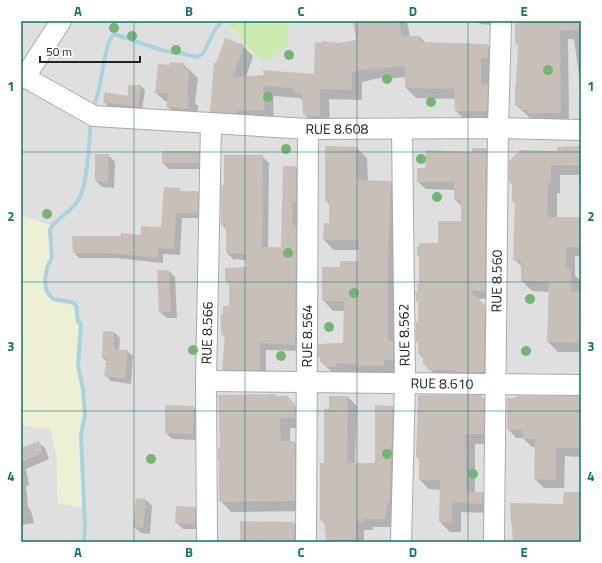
<svg xmlns="http://www.w3.org/2000/svg" width="602" height="563" font-family="'Titillium Web',sans-serif">
  <rect width="100%" height="100%" fill="#f2efe9"/>
  <polygon fill="#e0dfdf" points="21,21 222,21 238,35 253,55 288,43 289,21 581,21 581,542 21,542 21,425 50,429 57,457 58,503 84,507 81,435 85,415 83,389 78,366 81,324 78,322 76,305 71,302 53,299 48,293 46,289 45,280 47,268 52,257 50,234 52,226 21,216"/>
  <polygon fill="#eef0d5" points="21,216 52,226 50,234 52,257 47,268 45,280 46,289 48,293 53,299 71,302 76,305 78,322 81,324 78,366 83,389 85,415 81,436 84,508 58,503 57,457 50,429 21,425"/>
  <path fill="#cdebb0" d="M222,21H289L288,43L271,60C252,60 250,48 239,36C235,30 228,26 222,21Z"/>
  <g fill="#0003">
    <polygon points="362,21 407,21 410,37 420,37 426,43 487,45 497,55 496,121 466,121 456,111 455,99 416,98 406,88 406,77 386,79 384,77 362,82 362,100 329,99 330,125 314,125 304,114 304,101 300,98 273,96 274,120 221,121 211,111 243,46 253,56 246,77 315,75 338,44 357,41"/>
    <polygon points="477,21 492,21 491,25 480,24"/>
    <polygon points="516,21 581,21 581,77 579,75 574,39 568,39 569,121 537,121 534,118 530,118 516,105 519,46 516,44"/>
    <polygon points="183,64 198,78 195,103 198,106 197,118 176,115 167,106 168,101 165,101 156,93 171,66"/>
    <polygon points="141,86 145,90 142,111 109,107 104,102 129,98"/>
    <polygon points="581,147 581,185 579,183 579,175 560,175 560,193 557,193 557,218 581,218 581,256 575,256 575,275 580,280 581,352 558,352 548,342 550,292 532,291 522,281 522,267 514,259 516,204 513,202 513,185 510,182 558,152"/>
    <polygon points="357,148 367,158 368,181 391,182 401,192 403,370 394,370 394,375 339,376 332,372 321,362 321,359 319,357 344,344 345,311 333,311 323,300 341,268 359,262 359,250 334,250 324,240 330,224 330,205 326,201"/>
    <polygon points="486,149 494,157 492,299 476,299 492,314 492,380 437,377 424,364 424,359 419,354 419,343 417,341 419,323 419,303 417,301 420,285 420,258 418,255 439,244 462,222 462,206 455,200 455,190 426,189 418,182 426,169"/>
    <polygon points="199,152 205,158 205,169 169,169 163,163"/>
    <polygon points="108,155 115,162 114,188 102,187 96,181"/>
    <polygon points="262,156 269,163 268,248 282,248 296,167 303,174 302,351 266,350 266,377 230,376 223,369 226,338 222,334 230,307 230,285 226,281 247,268 247,260 233,259 226,252 227,230 222,225 225,186"/>
    <polygon points="179,189 182,192 198,192 204,198 203,218 182,218 180,255 163,254 163,263 116,258 79,258 74,252 142,236 162,228"/>
    <polygon points="169,271 175,277 177,318 167,318 160,312"/>
    <polygon points="114,332 120,338 119,350 127,351 133,356 131,384 111,381 105,375 107,362 103,358"/>
    <polygon points="275,395 277,397 286,397 304,415 305,428 290,428 290,442 295,442 305,452 304,511 231,512 220,500 221,449"/>
    <polygon points="480,396 493,410 493,444 475,444 475,493 483,493 492,503 492,513 461,512 461,532 450,532 440,522 440,490 429,489 420,480 420,459 417,457"/>
    <polygon points="348,397 357,406 355,464 375,464 392,407 401,416 393,527 373,527 373,530 364,530 364,542 327,542 325,524 321,520 330,410"/>
    <polygon points="581,398 581,457 565,456 564,488 544,488 535,479 536,447 532,447 523,438 516,438 508,429 508,399"/>
    <polygon points="193,407 200,413 199,440 172,439 166,433"/>
    <polygon points="38,442 45,448 49,459 26,469 29,485 26,486 28,507 31,511 34,523 21,525 21,449"/>
    <polygon points="137,499 146,500 152,506 150,534 141,533 134,527"/>
    <polygon points="195,508 201,514 201,529 183,529 176,522"/>
    <polygon points="294,523 302,531 302,542 219,542 241,542"/>
  </g>
  <g fill="none" stroke-linecap="round" stroke-linejoin="round">
    <g stroke="#aad3df" stroke-width="4">
      <path d="M93,110C95,102 98,94 100,85C102,74 106,40 114,34L164,51L180,53L197,57L201,55L204,52L214,31L222,21"/>
      <path d="M84,542L85,527L81,435L85,415L83,389L78,366L81,324L78,322L76,305L71,302L53,299L48,293L46,289L45,280L47,268L52,257L50,230L52,226C60,218 70,211 77,202C88,188 89,140 91,121"/>
    </g>
  </g>
  <g fill="#c7bfb8">
    <polygon points="362,21 399,21 400,27 401,27 402,36 420,36 421,42 488,44 488,58 481,58 481,85 488,84 487,110 486,111 455,111 454,89 405,88 405,66 375,69 374,68 352,72 352,90 320,89 320,116 303,115 302,94 294,93 294,88 263,86 265,110 237,111 237,113 210,112 214,63 216,63 225,38 244,45 233,77 264,75 263,70 314,74 315,42 322,43 322,41 338,43 356,40 353,23"/>
    <polygon points="515,21 581,21 581,30 560,31 561,113 527,113 527,110 521,110 521,106 515,106 515,84 516,84 518,44 515,44"/>
    <polygon points="170,62 184,63 183,68 189,69 187,96 189,96 188,109 166,107 168,93 155,93 158,64 170,65"/>
    <polygon points="128,85 141,85 138,107 103,102 105,92 128,96"/>
    <polygon points="325,146 358,147 358,180 391,181 388,262 388,341 393,341 393,360 384,360 384,366 357,366 357,364 336,363 335,367 328,367 320,362 320,357 318,357 318,344 327,344 326,343 343,343 344,301 322,301 322,267 340,267 340,261 358,261 359,240 323,240 324,223 329,223 329,201 325,201"/>
    <polygon points="581,146 581,166 551,165 551,183 548,183 547,217 581,217 581,247 566,247 566,269 571,269 571,292 581,291 581,341 577,341 577,343 547,342 549,282 521,281 521,260 513,260 515,202 512,202 512,182 509,182 509,161 520,150 557,151 557,147"/>
    <polygon points="472,148 486,148 485,291 470,291 485,305 484,372 456,372 456,370 428,370 428,365 423,365 423,354 418,354 418,341 416,342 416,322 418,322 418,302 416,301 415,291 418,291 417,284 419,284 419,256 417,256 417,246 419,246 419,243 438,243 438,221 461,221 461,200 454,200 454,182 417,182 417,168 425,168 426,150 472,152"/>
    <rect x="162" y="151" width="37" height="12"/>
    <polygon points="95,154 109,154 108,182 95,181"/>
    <polygon points="224,155 263,155 262,247 281,247 283,166 296,166 296,202 292,202 293,226 296,226 295,345 260,343 260,370 222,370 225,335 221,335 221,314 223,314 223,306 229,306 229,281 225,281 225,268 246,267 246,254 226,253 226,226 221,225 221,185 224,185"/>
    <polygon points="164,187 180,188 179,191 198,191 198,213 176,213 174,249 158,248 157,258 109,253 73,253 72,236 121,236 121,233 141,235 141,226 161,227"/>
    <polygon points="157,270 169,270 171,312 159,312"/>
    <polygon points="103,331 114,332 114,349 128,350 125,379 104,376 107,358 102,358"/>
    <polygon points="276,394 276,396 287,396 295,404 295,418 280,418 281,441 295,441 295,501 220,502 220,501 219,501 219,461 218,461 218,448 220,448 218,395"/>
    <polygon points="418,395 481,395 484,399 484,434 465,434 466,492 483,492 483,504 452,502 452,523 439,522 440,480 419,480 419,457 416,457"/>
    <polygon points="329,396 348,396 347,463 374,463 374,461 375,461 375,405 393,406 392,445 391,445 390,502 388,502 385,519 364,519 364,522 356,521 356,540 326,540 324,521 320,521 320,463 324,463 324,409 329,409"/>
    <polygon points="516,396 581,396 581,448 556,448 556,480 534,479 535,439 523,439 522,430 507,429 507,398 515,398"/>
    <polygon points="165,405 194,406 193,434 165,433"/>
    <polygon points="39,441 43,453 21,462 21,448"/>
    <polygon points="564,492 581,492 581,542 513,542 512,524 511,524 510,503 563,504"/>
    <polygon points="136,498 146,499 143,528 133,527"/>
    <polygon points="176,506 195,507 195,524 175,523"/>
    <polygon points="240,521 294,522 294,542 240,542"/>
  </g>
  <g fill="none" stroke-linecap="round" stroke-linejoin="round">
    <defs>
      <g id="minor">
        <path id="s1" d="M21,75L94,116L308,129L498,128L581,130"/>
        <polyline points="25,77 61,21"/>
        <path id="s2" d="M206,381L581,385"/>
        <path id="s3" d="M207,542L206,381L211,124"/>
        <path id="s4" d="M306,542L308,129"/>
        <polyline points="401,542 405,382 402,129"/>
        <path id="s5" d="M494,542L498,128L501,21"/>
      </g>
    </defs>
    <use href="#minor" stroke="#a9a9a9" stroke-width="22"/>
    <use href="#minor" stroke="#fff" stroke-width="20"/>
  </g>
  <g fill="#74b475">
    <circle cx="114" cy="28" r="5"/>
    <circle cx="132" cy="36" r="5"/>
    <circle cx="176" cy="50" r="5"/>
    <circle cx="289" cy="55" r="5"/>
    <circle cx="548" cy="70" r="5"/>
    <circle cx="387" cy="79" r="5"/>
    <circle cx="268" cy="97" r="5"/>
    <circle cx="431" cy="102" r="5"/>
    <circle cx="286" cy="149" r="5"/>
    <circle cx="421" cy="159" r="5"/>
    <circle cx="437" cy="197" r="5"/>
    <circle cx="47" cy="214" r="5"/>
    <circle cx="288" cy="253" r="5"/>
    <circle cx="354" cy="293" r="5"/>
    <circle cx="530" cy="299" r="5"/>
    <circle cx="329" cy="327" r="5"/>
    <circle cx="193" cy="350" r="5"/>
    <circle cx="526" cy="351" r="5"/>
    <circle cx="281" cy="356" r="5"/>
    <circle cx="387" cy="454" r="5"/>
    <circle cx="151" cy="459" r="5"/>
    <circle cx="473" cy="474" r="5"/>
  </g>
  <path fill="none" stroke="#0f766e" stroke-width="1" stroke-opacity="0.55" d="M134,21V542M245,21V542M357,21V542M468,21V542M21,152H581M21,282H581M21,411H581"/>
  <g text-anchor="middle" stroke-width="3" stroke-linejoin="round" paint-order="stroke">
    <g font-size="14" fill="#222" stroke="#fff">
      <text dy="5" stroke="none"><textPath href="#s1" startOffset="327">RUE 8.608</textPath></text>
      <text dy="5" stroke="none"><textPath href="#s5" startOffset="261">RUE 8.560</textPath></text>
      <text dy="5" stroke="none"><textPath href="#s3" startOffset="209">RUE 8.566</textPath></text>
      <text transform="translate(404 335) rotate(-91)" y="5">RUE 8.562</text>
      <text dy="5" stroke="none"><textPath href="#s4" startOffset="206">RUE 8.564</textPath></text>
      <text dy="5" stroke="none"><textPath href="#s2" startOffset="236">RUE 8.610</textPath></text>
    </g>
  </g>
  <rect width="602" height="563" fill="none" stroke="#ffffff" stroke-width="44"/>
  <path d="M40 56v6h100v-6" fill="none" stroke="#222222" stroke-width="2"/>
  <text x="46" y="56" font-size="12" fill="#222222" stroke="#ffffff" stroke-width="3" paint-order="stroke">50 m</text>
  <rect x="22" y="22" width="558" height="519" fill="none" stroke="#0f766e" stroke-width="1.5"/>
  <g font-size="13" text-anchor="middle" font-weight="bold" fill="#0f766e">
    <text x="78" y="16">A</text>
    <text x="189" y="16">B</text>
    <text x="301" y="16">C</text>
    <text x="413" y="16">D</text>
    <text x="524" y="16">E</text>
    <text x="11" y="91">1</text>
    <text x="591" y="91">1</text>
    <text x="11" y="221">2</text>
    <text x="591" y="221">2</text>
    <text x="11" y="351">3</text>
    <text x="591" y="351">3</text>
    <text x="11" y="481">4</text>
    <text x="591" y="481">4</text>
    <text x="78" y="557">A</text>
    <text x="189" y="557">B</text>
    <text x="301" y="557">C</text>
    <text x="413" y="557">D</text>
    <text x="524" y="557">E</text>
  </g>
</svg>
